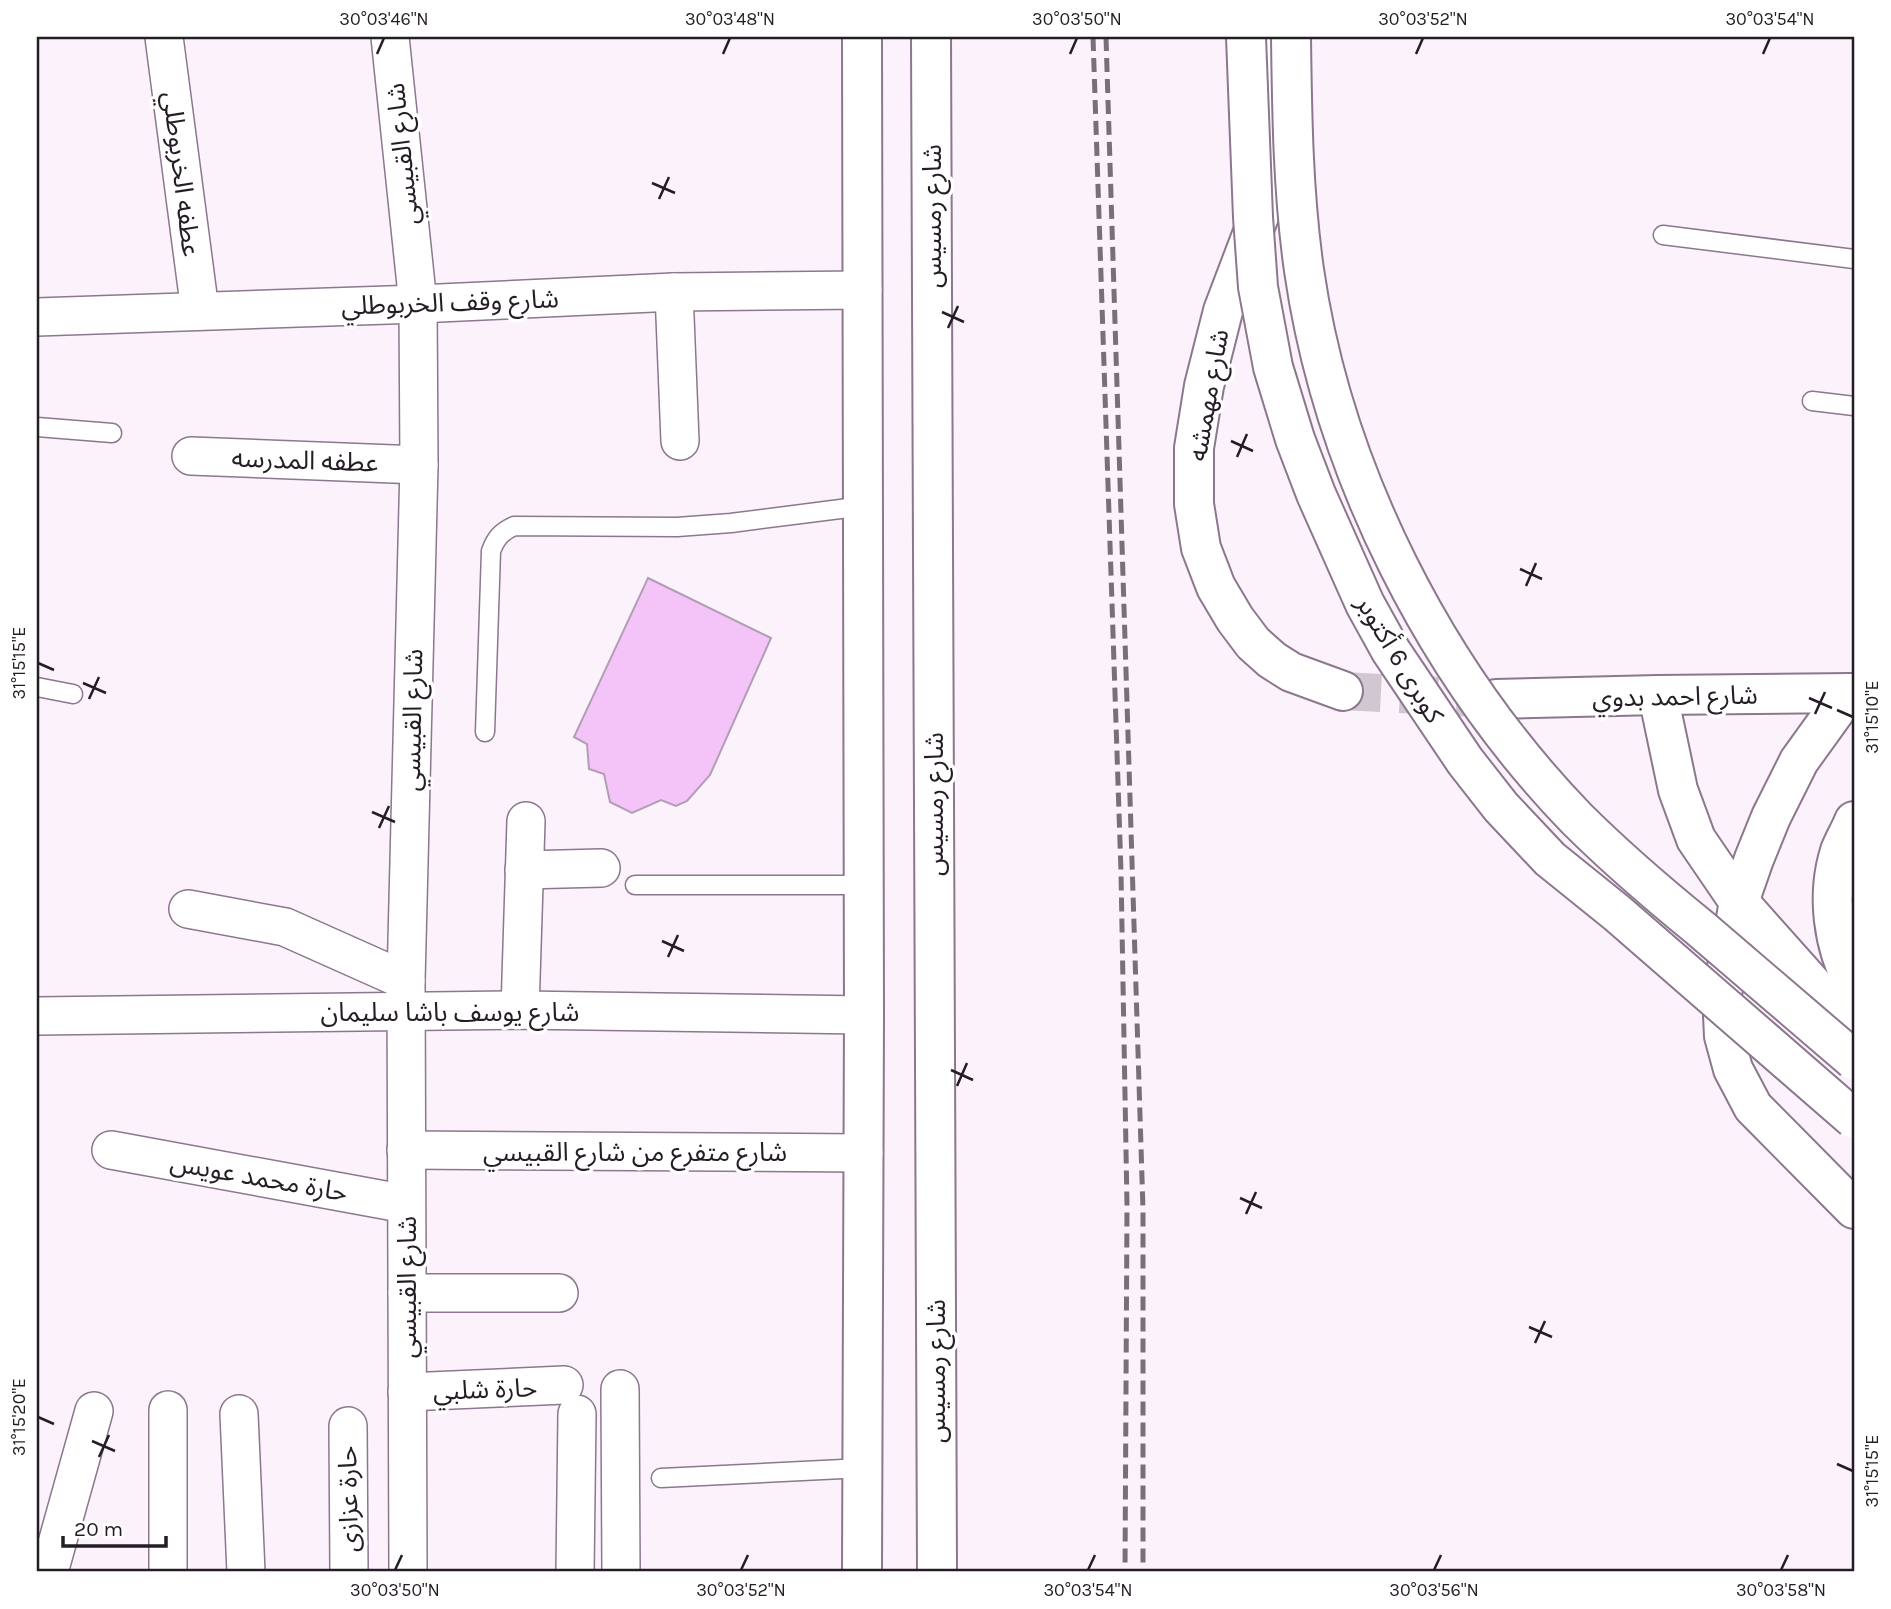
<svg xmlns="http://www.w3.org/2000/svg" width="1891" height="1609" font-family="Karla,'Noto Sans Arabic',sans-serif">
  <rect width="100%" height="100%" fill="#fbf2fc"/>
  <polygon fill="#f4c4f9" stroke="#b39db5" stroke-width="2" points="648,578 771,638 710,775 687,801 676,806 661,800 632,813 610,802 604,774 589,769 587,744 574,737"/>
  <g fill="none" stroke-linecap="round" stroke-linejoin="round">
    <polyline stroke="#d0c7d1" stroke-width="38" stroke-dasharray="38 19" stroke-linecap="butt" points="1343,691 1496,699"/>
    <defs>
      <g id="service">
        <polyline points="1663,235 1854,259"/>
        <polyline points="1812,401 1854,406"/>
        <polyline points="37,427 112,433"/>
        <polyline points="37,687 73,694"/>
        <path d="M485,732L491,551C496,538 501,532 514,526L677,527L731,523L864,506"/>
        <polyline points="635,885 864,885"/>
        <polyline points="661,1478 863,1468"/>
      </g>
      <g id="minor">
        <polyline points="164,37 200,311"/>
        <polyline points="390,37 418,304 419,465 406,981 408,1572"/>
        <polyline points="674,292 680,441"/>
        <polyline points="37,317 418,304 674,292 863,290"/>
        <polyline points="191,456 419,465"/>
        <polyline points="524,870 601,868"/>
        <polyline points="188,909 285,927 406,981"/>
        <polyline points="520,1010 526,821"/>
        <polyline points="37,1016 520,1010 864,1015"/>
        <polyline points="111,1150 406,1204"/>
        <polyline points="406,1150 864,1153"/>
        <polyline points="407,1293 559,1293"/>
        <polyline points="620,1389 621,1572"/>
        <polyline points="407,1392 564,1385"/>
        <polyline points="168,1410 168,1572"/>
        <polyline points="239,1414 246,1572"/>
        <polyline points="348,1426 349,1572"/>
        <polyline points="49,1572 94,1411"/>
        <polyline points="575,1572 577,1414"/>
      </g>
      <g id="secondary">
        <polyline points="1272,37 1273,160 1269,190 1223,311 1204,386 1194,448 1194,504 1201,548 1216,587 1235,619 1253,643 1272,660 1291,672 1343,691"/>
        <polyline points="1658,695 1678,790 1696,839 1739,902 1854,1031"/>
        <polyline points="1496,699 1658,695 1854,693"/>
        <path d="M1854,821C1850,831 1844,841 1840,851C1826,895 1833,945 1854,985"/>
      </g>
      <g id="primary">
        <polyline points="931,37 937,1572"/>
        <polyline points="862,1572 864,1015 862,37"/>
      </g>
      <polyline id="motorway" points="1848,693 1799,761 1771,817 1754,859 1739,902 1722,994 1724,1036 1733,1069 1753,1107 1854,1209"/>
    </defs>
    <use href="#service" stroke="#8c778e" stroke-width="21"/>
    <use href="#minor" stroke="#8c778e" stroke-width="40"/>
    <use href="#secondary" stroke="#8c778e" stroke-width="42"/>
    <use href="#primary" stroke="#8c778e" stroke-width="42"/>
    <use href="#motorway" stroke="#8c778e" stroke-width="42"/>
    <use href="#service" stroke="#fff" stroke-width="18"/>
    <use href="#minor" stroke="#fff" stroke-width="37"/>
    <use href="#secondary" stroke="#fff" stroke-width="38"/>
    <use href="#primary" stroke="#fff" stroke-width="38"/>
    <use href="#motorway" stroke="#fff" stroke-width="38"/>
    <g stroke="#786f79" stroke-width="5" stroke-dasharray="14 7" stroke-linecap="butt">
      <polyline points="1093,37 1121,872 1127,1206 1125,1572"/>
      <polyline points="1106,37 1143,1210 1143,1572"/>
    </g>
    <defs>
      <g id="motorway-bridge">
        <polyline points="1246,37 1253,217 1258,287 1273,367 1295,439 1316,494 1365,604 1391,651 1465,761 1501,807 1550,859 1617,913 1854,1119"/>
        <path d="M1291,37C1292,115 1293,193 1304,270C1333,471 1435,672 1576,818C1615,857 1657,893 1700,928C1751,972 1803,1016 1854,1060"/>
      </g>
    </defs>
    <use href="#motorway-bridge" stroke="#8c778e" stroke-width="42" stroke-linecap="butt"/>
    <use href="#motorway-bridge" stroke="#fff" stroke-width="38"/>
  </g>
  <path fill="none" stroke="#251d26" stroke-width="2.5" d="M377,54L384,38M723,54L730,38M1070,54L1077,38M1416,54L1423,38M1763,54L1770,38M652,183L675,193M659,199L669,177M942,312L964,322M948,328L958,306M1231,441L1253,451M1237,457L1247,434M1520,569L1542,579M1526,586L1536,563M38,663L54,670M83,683L106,693M1809,698L1832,708M89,699L99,677M1837,710L1853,717M1815,714L1825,692M372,812L395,822M379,828L389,806M662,941L684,951M668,957L678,935M951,1070L973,1080M957,1086L967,1063M1240,1198L1262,1208M1246,1214L1256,1192M1529,1327L1552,1337M1535,1343L1545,1321M38,1417L54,1424M92,1441L115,1451M99,1457L109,1435M1837,1464L1853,1471M395,1570L402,1555M741,1570L748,1555M1088,1570L1095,1555M1434,1570L1441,1555M1781,1570L1788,1555"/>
  <g text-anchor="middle" stroke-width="7" stroke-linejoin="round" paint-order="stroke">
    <g font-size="26" fill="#251d26" stroke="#fff">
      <text transform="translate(402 154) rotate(-96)" y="9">شارع القبيسي</text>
      <text transform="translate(182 174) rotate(83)" y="9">عطفه الخربوطلي</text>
      <text transform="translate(932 216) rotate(-90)" y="9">شارع رمسيس</text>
      <text transform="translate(450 302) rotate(-2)" y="9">شارع وقف الخربوطلي</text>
      <text transform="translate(1208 395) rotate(-80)" y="9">شارع مهمشه</text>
      <text transform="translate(305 460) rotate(2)" y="9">عطفه المدرسه</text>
      <text transform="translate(1400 659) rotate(59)" y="9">كوبرى 6 أكتوبر</text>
      <text transform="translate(1675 696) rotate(-1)" y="9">شارع احمد بدوي</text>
      <text transform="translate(412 720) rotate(-89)" y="9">شارع القبيسي</text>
      <text transform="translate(934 804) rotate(-90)" y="9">شارع رمسيس</text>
      <text x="450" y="1021">شارع يوسف باشا سليمان</text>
      <text x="635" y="1161">شارع متفرع من شارع القبيسي</text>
      <text transform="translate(259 1177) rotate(10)" y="9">حارة محمد عويس</text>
      <text transform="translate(407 1287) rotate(-90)" y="9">شارع القبيسي</text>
      <text transform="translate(936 1371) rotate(-90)" y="9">شارع رمسيس</text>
      <text transform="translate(485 1389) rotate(-2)" y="9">حارة شلبي</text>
      <text transform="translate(348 1499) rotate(-91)" y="9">حارة عزازى</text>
    </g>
  </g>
  <rect width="1891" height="1609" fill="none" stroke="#ffffff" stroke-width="77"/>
  <path d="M63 1536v10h103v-10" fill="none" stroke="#251d26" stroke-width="3.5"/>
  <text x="74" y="1536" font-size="21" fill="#251d26" stroke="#ffffff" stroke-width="5" paint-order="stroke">20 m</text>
  <rect x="38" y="38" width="1815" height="1532" fill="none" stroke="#251d26" stroke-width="2.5"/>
  <g font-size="18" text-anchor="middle" fill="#251d26">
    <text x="384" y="25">30°03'46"N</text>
    <text x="730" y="25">30°03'48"N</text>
    <text x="1077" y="25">30°03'50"N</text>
    <text x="1423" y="25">30°03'52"N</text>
    <text x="1770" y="25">30°03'54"N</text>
    <text transform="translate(19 663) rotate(-90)" y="6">31°15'15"E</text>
    <text transform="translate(1872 717) rotate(-90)" y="6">31°15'10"E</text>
    <text transform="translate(19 1417) rotate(-90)" y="6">31°15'20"E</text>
    <text transform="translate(1872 1471) rotate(-90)" y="6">31°15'15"E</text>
    <text x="395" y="1596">30°03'50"N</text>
    <text x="741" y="1596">30°03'52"N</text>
    <text x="1088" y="1596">30°03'54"N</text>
    <text x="1434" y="1596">30°03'56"N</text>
    <text x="1781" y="1596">30°03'58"N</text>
  </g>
</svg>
